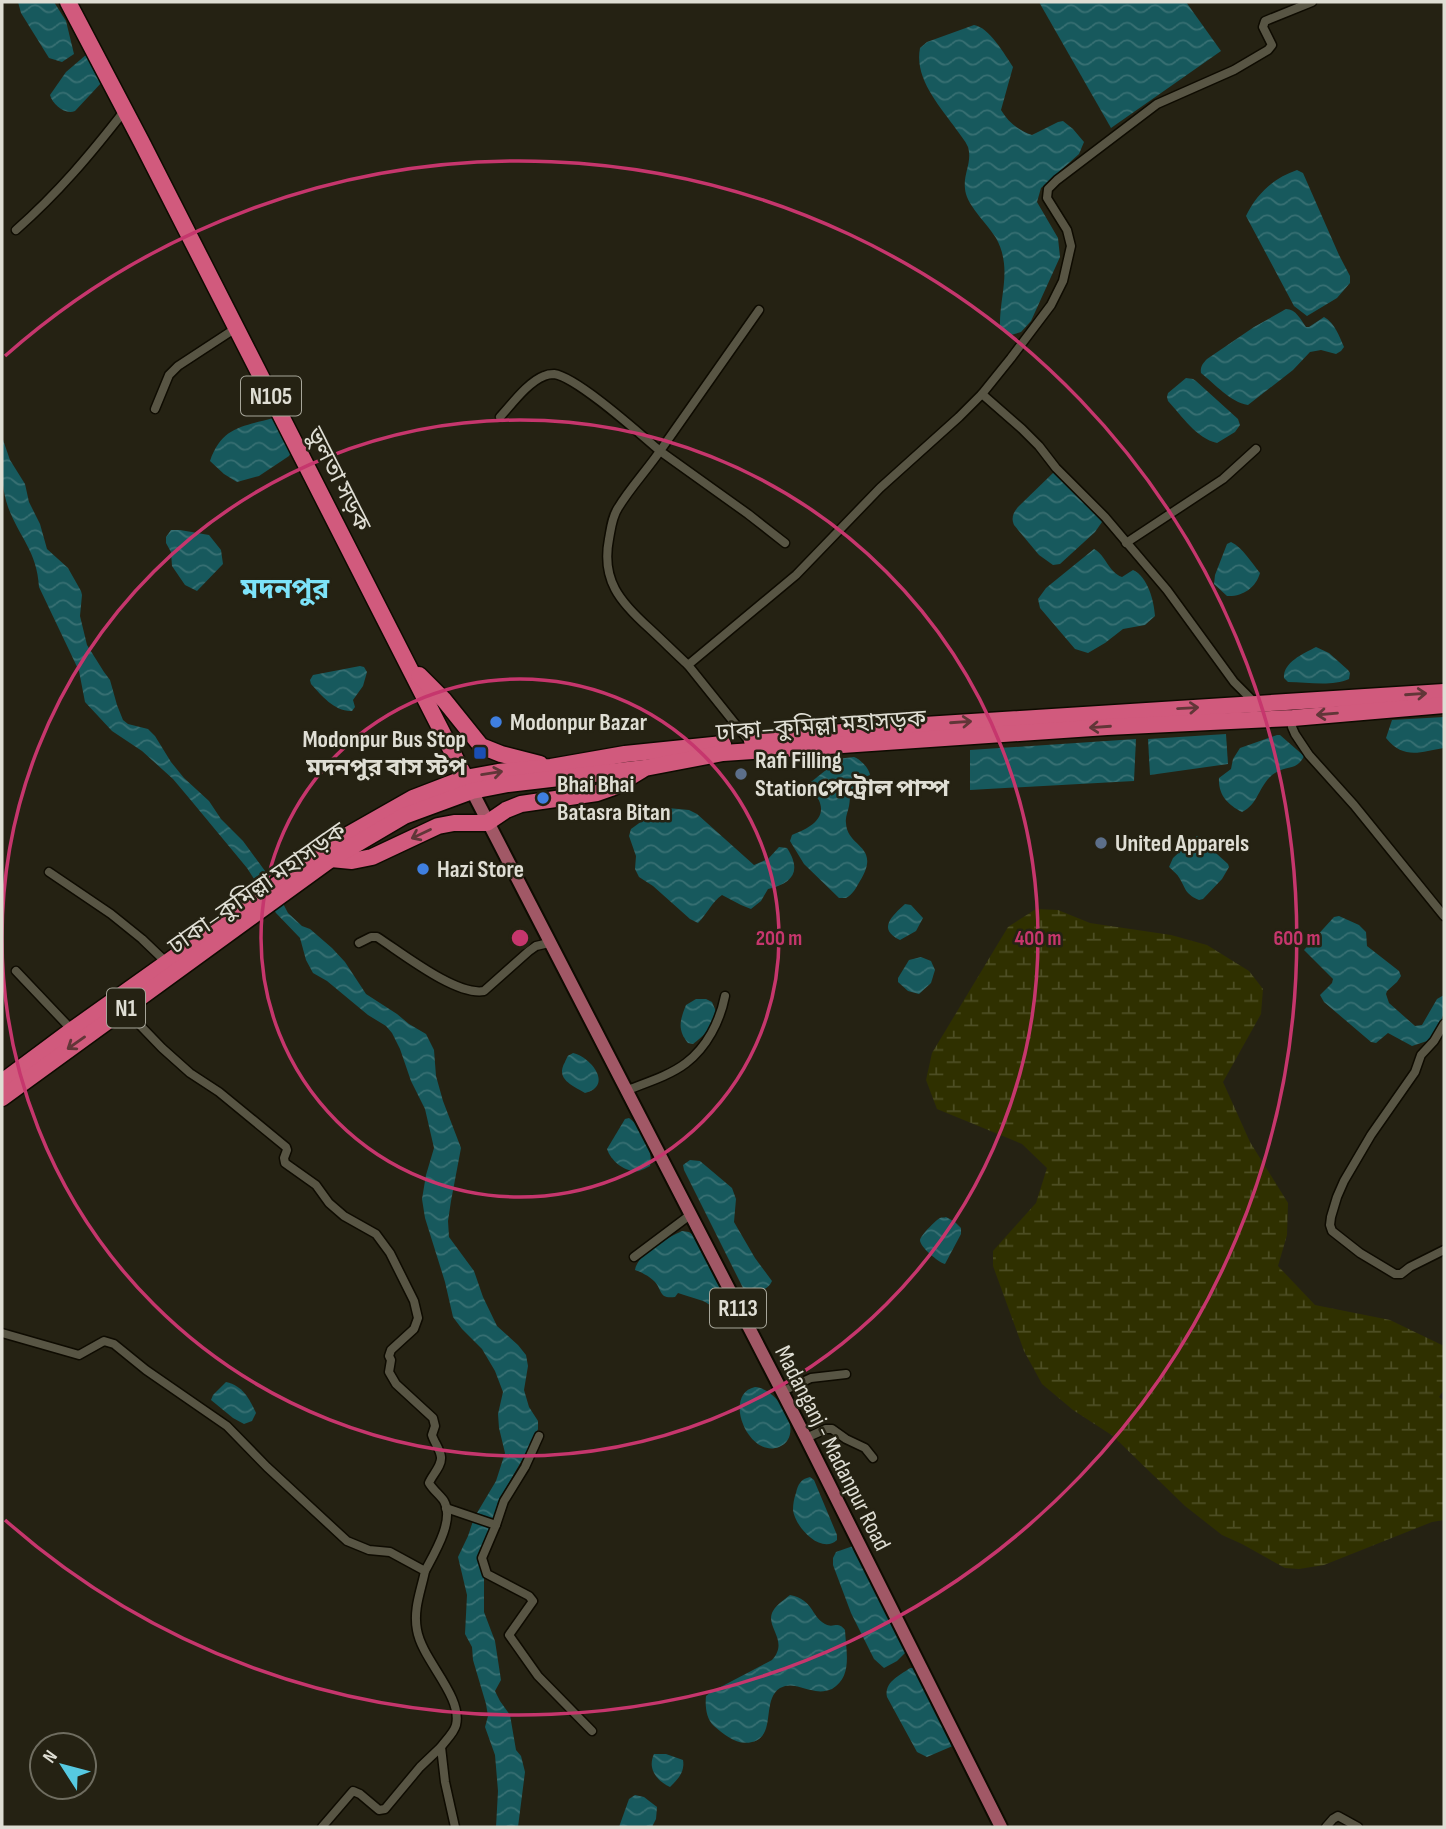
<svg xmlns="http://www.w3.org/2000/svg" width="1446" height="1829" font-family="'Sofia Sans Condensed','Noto Sans Bengali',sans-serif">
  <defs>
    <pattern id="wetland-marsh" width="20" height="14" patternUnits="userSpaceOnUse" patternTransform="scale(1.75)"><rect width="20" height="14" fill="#2f3000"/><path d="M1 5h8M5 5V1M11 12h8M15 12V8" fill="none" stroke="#4d4e24"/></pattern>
    <pattern id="water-waves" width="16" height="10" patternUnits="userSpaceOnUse" patternTransform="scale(1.75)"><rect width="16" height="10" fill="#17595d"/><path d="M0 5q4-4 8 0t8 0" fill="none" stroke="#387073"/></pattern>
  </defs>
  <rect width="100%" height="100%" fill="#252213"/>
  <polygon fill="url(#wetland-marsh)" points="1036,909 1058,910 1090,923 1171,935 1207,945 1249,971 1263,989 1261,1014 1223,1082 1250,1142 1288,1203 1287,1235 1278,1266 1315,1305 1390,1320 1444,1346 1444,1390 1439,1397 1444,1401 1444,1520 1432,1522 1324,1565 1299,1569 1285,1568 1242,1544 1222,1535 1185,1506 1113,1436 1073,1410 1042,1384 1024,1351 993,1266 993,1251 1036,1203 1047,1168 1022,1144 937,1109 926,1080 932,1053 1008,927"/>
  <g fill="url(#water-waves)">
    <polygon points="18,2 54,2 66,21 74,54 62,62 49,58 21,13"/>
    <polygon points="1039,2 1186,2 1221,51 1111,128"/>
    <path d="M974,25C989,27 1005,55 1013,67L1001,110C1008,122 1019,131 1032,135L1058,122L1063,121L1073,129L1084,142L1079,154L1041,188L1037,202L1058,238L1060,257L1031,321L1021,332L1011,335L1000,328C999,296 1013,269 996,238C988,225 970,208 966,194C961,175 973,164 968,147C965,140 960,135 956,129C940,106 914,79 920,48L927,42Z"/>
    <path d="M87,54L90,55L103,81L75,111C65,115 53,105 50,95L66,72Z"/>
    <path d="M1297,170L1303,173L1339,255L1350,276V283L1337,298L1307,316L1294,306L1246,216C1257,193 1274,178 1297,170Z"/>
    <path d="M1286,309C1296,309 1301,320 1306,327H1309L1324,317C1335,323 1339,336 1344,347L1341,351L1336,354L1321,350L1310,352L1293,370L1248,405C1230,402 1215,384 1201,373C1200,367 1203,363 1207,359L1254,327Z"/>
    <path d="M1186,378L1193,379L1196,381L1238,419L1240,425L1235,432L1217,443C1196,438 1182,416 1168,401L1167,397L1168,393Z"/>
    <path d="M273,418L279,421L294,447L289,456L259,476L237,482L224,474L210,461C222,427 241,427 273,418Z"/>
    <path d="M2,437L10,460L25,484L29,502L40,524L47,549L68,568L81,591L82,595L80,616L87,645L104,672L110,680L117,705L123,720L128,724L148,729L155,736L171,762L184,778L209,801L221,819L243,841L268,875L288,913L302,926L310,929L332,948L345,962L366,994L397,1014L409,1024L426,1034L434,1050L436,1076L443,1101L461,1148L451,1201L448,1221L449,1237L474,1271L483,1297L497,1326L518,1345L526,1355L528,1366L524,1390L529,1407L538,1421V1429L534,1439L498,1502L491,1530L484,1573V1612L495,1641L501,1680L495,1691L500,1701L510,1715L516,1750L521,1756L525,1772L518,1827H496L498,1791L495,1755L485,1727L488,1716L486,1704L473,1660L472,1647L465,1634L467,1595L458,1557L468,1536L474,1518L496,1481L505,1453L499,1428L498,1414L503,1392L495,1371L482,1349L462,1329L453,1317L445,1282L425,1218L422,1199L426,1175L434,1148L425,1109L411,1081L400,1049L392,1033L386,1026L368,1015L327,981L313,973L306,960L300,938L276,913L247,868L189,798L173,779L142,751L112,731L85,702L79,671L39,587C37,551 19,537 8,507C0,484 2,461 2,437Z"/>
    <path d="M1054,472L1057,473L1099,515L1102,522L1095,532L1060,564L1053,565L1039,555L1014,525C1011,518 1013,513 1018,507Z"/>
    <polygon points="171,530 180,530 209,535 221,550 223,564 197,591 185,585 172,566 171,552 166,543 166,537"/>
    <path d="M1231,542C1243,548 1251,562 1260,573C1256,588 1242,597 1227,596L1214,584L1215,575L1227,544Z"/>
    <path d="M1094,549C1106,555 1108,572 1122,577L1133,570C1148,577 1154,601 1155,616L1145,625L1123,629L1105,643L1088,653L1075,649L1040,608L1038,599L1046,588Z"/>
    <path d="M1316,647L1329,653L1348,670L1350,673L1349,679C1331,687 1307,682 1288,682L1284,678C1283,662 1303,654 1316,647Z"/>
    <path d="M360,666L364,667L367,672L363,686L353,700L355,707L352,711C335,712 322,696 311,684L310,680L313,675Z"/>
    <path d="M1444,717V748C1420,752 1404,760 1386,738L1392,720Z"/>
    <polygon points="1226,734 1228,764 1150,775 1148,739"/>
    <path d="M1277,735H1280L1304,756C1297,771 1287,765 1275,773C1259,783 1259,804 1242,812C1228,805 1218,795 1219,778L1231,769L1233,759L1240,748Z"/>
    <polygon points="1136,739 1134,781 970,790 970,750"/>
    <path d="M854,757C860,759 869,768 870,775L865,777L860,785L850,790C850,795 850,801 849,806C848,812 845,817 846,823C847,848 882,845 860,881C856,888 853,894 846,898H839L804,864L790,841L792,835C805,830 826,821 820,803C819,799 816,797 814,793C813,790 812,786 811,782L831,766L837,759Z"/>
    <path d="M668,808L689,810L697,814L754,865L768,859L779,847L787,848C802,871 793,883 768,889L761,901L751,909L741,905L722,895C712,902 707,914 698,923L690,919L653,886L639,877L635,869L636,856L629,836L631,829L642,821Z"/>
    <path d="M1197,836L1228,864L1229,867L1222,879L1203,899L1199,900C1183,893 1186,887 1178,876C1178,875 1169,867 1169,867L1173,858Z"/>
    <path d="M905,904L911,905L923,918L916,931L900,940C877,929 892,916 905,904Z"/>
    <polygon points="1339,916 1359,925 1366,932 1367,946 1399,971 1401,976 1397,982 1387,991 1386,994 1389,1003 1415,1026 1422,1025 1437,999 1444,995 1444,1013 1434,1037 1427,1041 1412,1046 1388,1033 1376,1043 1371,1042 1324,1002 1320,995 1332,983 1333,979 1304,950 1334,917"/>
    <polygon points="921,957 931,961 935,970 931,983 919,994 908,991 898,982 898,978 909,960"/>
    <path d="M696,999H706L712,1002L717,1014C712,1027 704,1036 693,1044L688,1043C677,1030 680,1020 686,1005Z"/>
    <path d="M573,1053C591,1057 614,1086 585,1093C572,1085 555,1079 565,1062C569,1054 566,1057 573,1053Z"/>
    <path d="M629,1118C641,1126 654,1151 650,1166C646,1168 642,1170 639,1171C625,1173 611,1161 607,1149L625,1119Z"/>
    <path d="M690,1160L700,1161L732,1188L736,1199L734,1222L755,1258L772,1281C768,1290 760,1290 753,1296L746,1294L684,1170L683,1165Z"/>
    <path d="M946,1217L955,1222L961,1228V1234L945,1264C938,1262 920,1247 920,1240C921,1235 936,1220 940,1218C942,1217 944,1218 946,1217Z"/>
    <path d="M682,1231L689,1232L697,1238L730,1304L729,1307L718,1313C713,1309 709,1303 703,1301C695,1298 686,1296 678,1293L675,1297C658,1299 663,1290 654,1281C649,1276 641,1272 635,1270C638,1253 667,1238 682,1231Z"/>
    <path d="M226,1382C243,1386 249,1398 256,1413L252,1421L244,1424L233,1418L211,1400L213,1395Z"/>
    <path d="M755,1387C780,1389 806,1436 779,1447C748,1459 722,1394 755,1387Z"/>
    <path d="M810,1477L814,1480L837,1535V1540C821,1555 795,1527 793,1510C793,1504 794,1498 796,1493C798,1484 801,1479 810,1477Z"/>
    <polygon points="853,1546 858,1549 905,1646 905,1653 897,1661 884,1668 874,1659 851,1613 833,1565 833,1558 836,1552"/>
    <path d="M790,1595C814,1600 810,1615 825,1624C834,1629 837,1620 845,1630C846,1651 853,1677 832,1689C825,1692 818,1692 811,1690C800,1688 791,1682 780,1688C761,1700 777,1736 752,1742C737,1746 725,1735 714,1726C706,1719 705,1706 706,1696L711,1692L772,1660C790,1640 764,1627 773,1611C777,1604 784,1600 790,1595Z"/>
    <path d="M910,1668H917L955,1745L927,1757L917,1752L887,1697C884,1682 899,1676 910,1668Z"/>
    <path d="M654,1754H666L683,1760C685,1772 678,1779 670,1787C657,1781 647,1769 654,1754Z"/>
    <polygon points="635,1795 644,1797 657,1807 656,1819 652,1827 619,1827 629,1799"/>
  </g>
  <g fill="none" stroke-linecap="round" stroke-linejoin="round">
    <defs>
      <g id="street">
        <path d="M16,230C59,192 90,155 125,110"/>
        <polyline points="759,310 660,451 748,514 785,543"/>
        <polyline points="982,394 1022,429 1039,446 1056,468 1105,517 1167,590 1234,682 1255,703"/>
        <polyline points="155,409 169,375 178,366 236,328"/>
        <path d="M500,417C512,404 528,382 544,376C546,375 552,374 554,374C577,377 640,434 660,451C647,470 630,488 618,508C612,517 611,528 609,539C601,580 620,602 649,628C662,640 675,653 688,665"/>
        <polyline points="1126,543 1223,479 1256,449"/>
        <polyline points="1293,718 1292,727 1295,734 1309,755 1354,805 1444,916"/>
        <polyline points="749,741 688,665 796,575 880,488 959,417 982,394 1011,358 1051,305 1063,281 1071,246 1067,230 1047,198 1048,189 1057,180 1157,104 1234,70 1268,50 1272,45 1263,27 1265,21 1312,2"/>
        <polyline points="49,872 111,914 142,939 167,963"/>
        <path d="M359,943L371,937H377C402,953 456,996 484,991L529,951L536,946L549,943"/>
        <polyline points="16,971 72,1030"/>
        <path d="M127,1007L135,1020L162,1048L190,1073L219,1092L286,1147L287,1150L284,1158L285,1163L316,1185L329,1203L344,1216L376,1234L390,1253L414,1301L418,1318L414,1329L391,1350L389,1356L391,1360L389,1372L396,1384L433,1418L435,1426L432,1435C434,1442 440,1449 441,1457C442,1466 432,1475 429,1483C433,1490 440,1495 444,1501C455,1520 434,1554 425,1571"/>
        <polyline points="1444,1024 1434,1041 1421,1055 1415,1072 1371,1135 1344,1181 1337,1197 1331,1217 1330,1225 1332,1231 1360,1253 1395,1274 1401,1274 1410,1267 1444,1250"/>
        <path d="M625,1091C645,1083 669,1076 686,1063C707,1047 720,1021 725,996"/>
        <polyline points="634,1257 690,1215"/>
        <path d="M2,1333L79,1355L104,1341L114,1344L146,1370L227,1426L267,1467L347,1541L369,1550L390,1552L425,1571C421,1591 413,1609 417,1630C422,1660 463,1696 456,1725C454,1733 445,1741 441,1747L445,1782L455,1827"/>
        <polyline points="781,1392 811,1378 846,1374"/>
        <polyline points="539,1436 525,1467 504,1501 496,1525 482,1558 487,1574 529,1596 533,1601 509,1635 538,1676 592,1731"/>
        <polyline points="806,1438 826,1429 832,1429 846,1439 865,1448 873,1458"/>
        <polyline points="446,1508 496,1525"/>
        <polyline points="322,1827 353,1791 360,1794 379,1810 385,1809 420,1767 441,1747"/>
        <polyline points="1326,1827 1333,1819 1338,1816 1358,1827"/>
      </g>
      <polyline id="primary" points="472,791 806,1438 1001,1827"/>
      <g id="highway">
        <polyline points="68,2 141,141 469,785"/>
        <polyline points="419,675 444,700 481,746 501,754 540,764"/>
        <polyline points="752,741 893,727 1444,692"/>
        <polyline points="331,859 352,861 372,857 438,826 454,823 487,823 506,810 521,804 597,793 614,787 642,770"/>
        <polyline points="2,1082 72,1030 339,840 413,798 465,778 498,772 551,767 625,754 723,744"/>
        <polyline points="2,1098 331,859 404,816 472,791 508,784 645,768 723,753 1107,727 1293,718 1444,705"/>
      </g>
    </defs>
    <use href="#street" stroke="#0e0b01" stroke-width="11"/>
    <use href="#primary" stroke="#0e0b01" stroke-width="16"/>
    <use href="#highway" stroke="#0e0b01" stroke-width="19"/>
    <use href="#street" stroke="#585544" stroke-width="8"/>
    <use href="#primary" stroke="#a15866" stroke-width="12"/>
    <use href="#highway" stroke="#d15a7d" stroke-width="16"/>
  </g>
  <defs><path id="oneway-shaft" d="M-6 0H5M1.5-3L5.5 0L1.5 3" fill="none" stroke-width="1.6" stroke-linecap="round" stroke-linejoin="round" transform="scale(1.75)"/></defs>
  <g stroke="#613638">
    <use href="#oneway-shaft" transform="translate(1416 694) rotate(-4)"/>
    <use href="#oneway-shaft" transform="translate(1188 708) rotate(-3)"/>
    <use href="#oneway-shaft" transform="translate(1327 714) rotate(175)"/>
    <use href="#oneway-shaft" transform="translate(961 722) rotate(-4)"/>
    <use href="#oneway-shaft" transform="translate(1100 727) rotate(176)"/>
    <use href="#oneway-shaft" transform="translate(492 773) rotate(-9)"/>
    <use href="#oneway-shaft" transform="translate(421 834) rotate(155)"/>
    <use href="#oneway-shaft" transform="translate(76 1043) rotate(145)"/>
  </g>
  <g fill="none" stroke="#c6366d" stroke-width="3.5">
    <circle cx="520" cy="938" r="259"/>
    <circle cx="520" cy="938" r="518"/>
    <path d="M5 356A777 777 0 1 1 5 1520"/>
  </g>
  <g fill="#3f7fe0" stroke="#252213" stroke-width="2.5">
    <circle cx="496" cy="722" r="7"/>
    <circle cx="543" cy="798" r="7"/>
    <circle cx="423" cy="869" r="7"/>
  </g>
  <rect fill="#1a4fb4" stroke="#252213" stroke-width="2.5" x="473" y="746" width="14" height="14" rx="3.5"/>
  <g fill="#5c6f8a" stroke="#252213" stroke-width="2.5">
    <circle cx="741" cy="774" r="7"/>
    <circle cx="1101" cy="843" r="7"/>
  </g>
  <g text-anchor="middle" stroke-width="5" stroke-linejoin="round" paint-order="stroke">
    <g fill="#252213" stroke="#a7a69a" stroke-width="2">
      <rect x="241" y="376.5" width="60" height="39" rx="5"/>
      <rect x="107" y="988.5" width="38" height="39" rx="5"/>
      <rect x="710" y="1288.5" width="56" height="39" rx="5"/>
    </g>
    <g font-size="23" font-weight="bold" fill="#dfded4">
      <text x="271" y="404">N105</text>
      <text x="126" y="1016">N1</text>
      <text x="738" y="1316">R113</text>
    </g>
    <g font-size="24" fill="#dfded4" stroke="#252213">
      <text transform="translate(339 479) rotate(63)" y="8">ভুলতা সড়ক</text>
      <text transform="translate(821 725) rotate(-4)" y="8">ঢাকা–কুমিল্লা মহাসড়ক</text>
      <text transform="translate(257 888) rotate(-35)" y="8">ঢাকা–কুমিল্লা মহাসড়ক</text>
      <text transform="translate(833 1448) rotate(63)" y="8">Madanganj - Madanpur Road</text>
    </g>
    <g font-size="24" font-weight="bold" fill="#dfded4" stroke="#252213" text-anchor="start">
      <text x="510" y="730">Modonpur Bazar</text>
      <text x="466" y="747" text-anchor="end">Modonpur Bus Stop<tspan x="466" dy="28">মদনপুর বাস স্টপ</tspan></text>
      <text x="755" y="768">Rafi Filling<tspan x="755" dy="28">Stationপেট্রোল পাম্প</tspan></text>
      <text x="557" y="792">Bhai Bhai<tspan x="557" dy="28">Batasra Bitan</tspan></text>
      <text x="1115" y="851">United Apparels</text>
      <text x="437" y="877">Hazi Store</text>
    </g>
    <g font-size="28" font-weight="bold" fill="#7de3f9" stroke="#252213">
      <text x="285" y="598">মদনপুর</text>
    </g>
  </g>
  <circle cx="520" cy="938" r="10" fill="#c6366d" stroke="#252213" stroke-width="3.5"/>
  <g font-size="21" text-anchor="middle" font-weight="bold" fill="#c6366d" stroke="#252213" stroke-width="5" stroke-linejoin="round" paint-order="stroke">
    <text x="779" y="945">200 m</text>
    <text x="1038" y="945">400 m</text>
    <text x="1297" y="945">600 m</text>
  </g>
  <rect width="1446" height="1829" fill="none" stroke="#dfded4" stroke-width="7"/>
  <g transform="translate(63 1766) rotate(306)"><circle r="33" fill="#252213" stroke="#6f6d60" stroke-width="2"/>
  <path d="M0-5L12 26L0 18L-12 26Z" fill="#56c9e1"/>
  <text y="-10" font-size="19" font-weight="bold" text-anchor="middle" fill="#dfded4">N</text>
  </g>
</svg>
